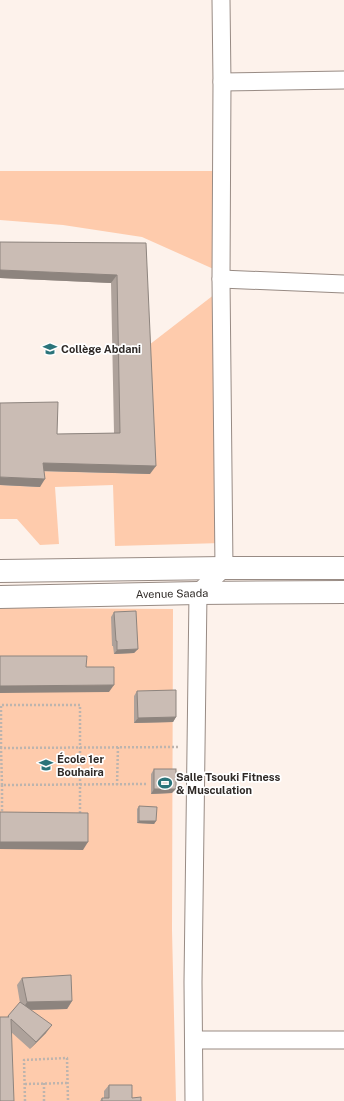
<svg xmlns="http://www.w3.org/2000/svg" width="344" height="1101" font-family="'Public Sans',sans-serif">
  <rect width="100%" height="100%" fill="#fdf2eb"/>
  <g fill="#fecbac">
    <polygon points="0,171 218,171 218,271 142,237 63,225 0,220"/>
    <polygon points="215,294 222,543 115,546 113,485 55,487 59,544 40,545 17,519 0,519 0,485 40,487 37,471 150,474 149,345"/>
    <polygon points="0,608 173,609 172,930 176,1101 0,1101"/>
  </g>
  <g fill="none" stroke-linecap="round" stroke-linejoin="round">
    <defs>
      <g id="street">
        <polyline points="222,82 344,80"/>
        <polyline points="221,279 344,284"/>
        <polyline points="194,1040 344,1040"/>
        <polyline points="194,1101 193,982 198,593 224,568 221,279 222,82 221,0"/>
      </g>
      <g id="secondary">
        <polyline points="0,571 224,568 344,568"/>
        <path id="s1" d="M0,597L198,593L344,592"/>
      </g>
    </defs>
    <use href="#street" stroke="#988b84" stroke-width="19"/>
    <use href="#secondary" stroke="#988b84" stroke-width="24"/>
    <g stroke="#bdb4ae" stroke-width="2.5" stroke-dasharray="2 2" stroke-linecap="butt">
      <polyline points="1,748 1,705 80,705 80,813 78,813"/>
      <polyline points="146,784 2,785 1,748 179,747"/>
      <polyline points="2,785 2,813 3,813"/>
      <polyline points="117,785 118,747"/>
      <polyline points="44,1083 44,1101"/>
      <polyline points="25,1084 68,1083"/>
      <polyline points="25,1101 24,1060 67,1058 68,1101"/>
    </g>
    <use href="#street" stroke="#fff" stroke-width="17"/>
    <use href="#secondary" stroke="#fff" stroke-width="22"/>
  </g>
  <g fill="#aea29b">
    <polygon points="0,242 146,243 150,474 44,471 40,487 0,485 57,434 114,433 111,283 0,278"/>
    <polygon points="114,612 138,649 134,653 114,654 113,646 112,646 111,617"/>
    <polygon points="137,691 176,717 173,722 134,723 134,696"/>
    <polygon points="154,769 172,793 151,794 151,774"/>
    <polygon points="139,806 156,821 154,824 137,823 137,809"/>
    <polygon points="22,978 72,1001 67,1009 31,1010 46,1033 30,1049 11,1032 7,1017 20,1003 17,985"/>
    <polygon points="109,1085 132,1098 141,1101 100,1101 102,1098 104,1098 104,1091"/>
  </g>
  <g fill="#8d847e">
    <polygon points="0,270 117,275 111,283 0,278"/>
    <polygon points="43,463 156,466 150,474 37,471"/>
    <polygon points="0,477 45,479 40,487 0,485"/>
    <polygon points="138,649 134,653 114,654 117,650"/>
    <polygon points="114,685 109,692 0,693 0,686"/>
    <polygon points="176,717 173,722 134,723 138,718"/>
    <polygon points="154,789 176,789 172,793 151,794"/>
    <polygon points="139,821 156,821 154,824 137,823"/>
    <polygon points="0,842 88,842 83,850 0,849"/>
    <polygon points="72,1001 67,1009 22,1010 27,1002"/>
    <polygon points="52,1025 46,1033 30,1049 36,1042"/>
  </g>
  <g fill="#cabcb4" stroke="#8d847e">
    <polygon points="0,242 146,243 156,466 43,463 45,479 0,477 0,403 58,402 57,434 120,433 117,275 0,270"/>
    <polygon points="136,611 138,649 117,650 117,641 116,641 114,612"/>
    <polygon points="0,656 87,656 86,667 114,667 114,685 0,686"/>
    <polygon points="176,690 176,717 138,718 137,691"/>
    <rect x="154" y="769" width="22" height="20"/>
    <polygon points="139,806 157,807 156,821 139,821"/>
    <polygon points="0,812 88,813 88,842 0,842"/>
    <polygon points="71,975 72,1001 27,1002 22,978"/>
    <polygon points="20,1002 52,1025 36,1042 11,1019 14,1101 0,1101 0,1017 9,1017 8,1016"/>
    <polygon points="109,1085 132,1085 132,1098 141,1097 141,1101 102,1101 102,1098 109,1098"/>
  </g>
  <defs>
    <symbol id="school-bare" viewBox="-9 -9 18 18"><path d="M0-5L7-2L0 1L-7-2ZM-4 1L0 2.5L4 1V4Q0 6-4 4Z" fill="#2b747a" stroke="#fff" stroke-width="2.5" paint-order="stroke"/></symbol>
    <symbol id="stadium-bare" viewBox="-9 -9 18 18"><path d="M0-5a6.5 5 0 1 0 0 10a6.5 5 0 1 0 0-10ZM-3.5-1.8h7v3.6h-7Z" fill="#2b747a" stroke="#fff" stroke-width="2.5" paint-order="stroke"/></symbol>
  </defs>
  <g fill-rule="evenodd">
    <use href="#school-bare" x="40" y="339" width="20" height="20"/>
    <use href="#school-bare" x="36" y="755" width="20" height="20"/>
    <use href="#stadium-bare" x="155" y="773" width="20" height="20"/>
  </g>
  <g text-anchor="middle" stroke-width="3.5" stroke-linejoin="round" paint-order="stroke">
    <g font-size="11" font-weight="bold" fill="#2f2a27" stroke="#fff" text-anchor="start">
      <text x="61" y="353">Collège Abdani</text>
      <text x="57" y="763">École 1er<tspan x="57" dy="13">Bouhaira</tspan></text>
      <text x="176" y="781">Salle Tsouki Fitness<tspan x="176" dy="13">&amp; Musculation</tspan></text>
    </g>
    <g font-size="11" fill="#2f2a27" stroke="#fff">
      <text dy="4" stroke="none"><textPath href="#s1" startOffset="172">Avenue Saada</textPath></text>
    </g>
  </g>
</svg>
